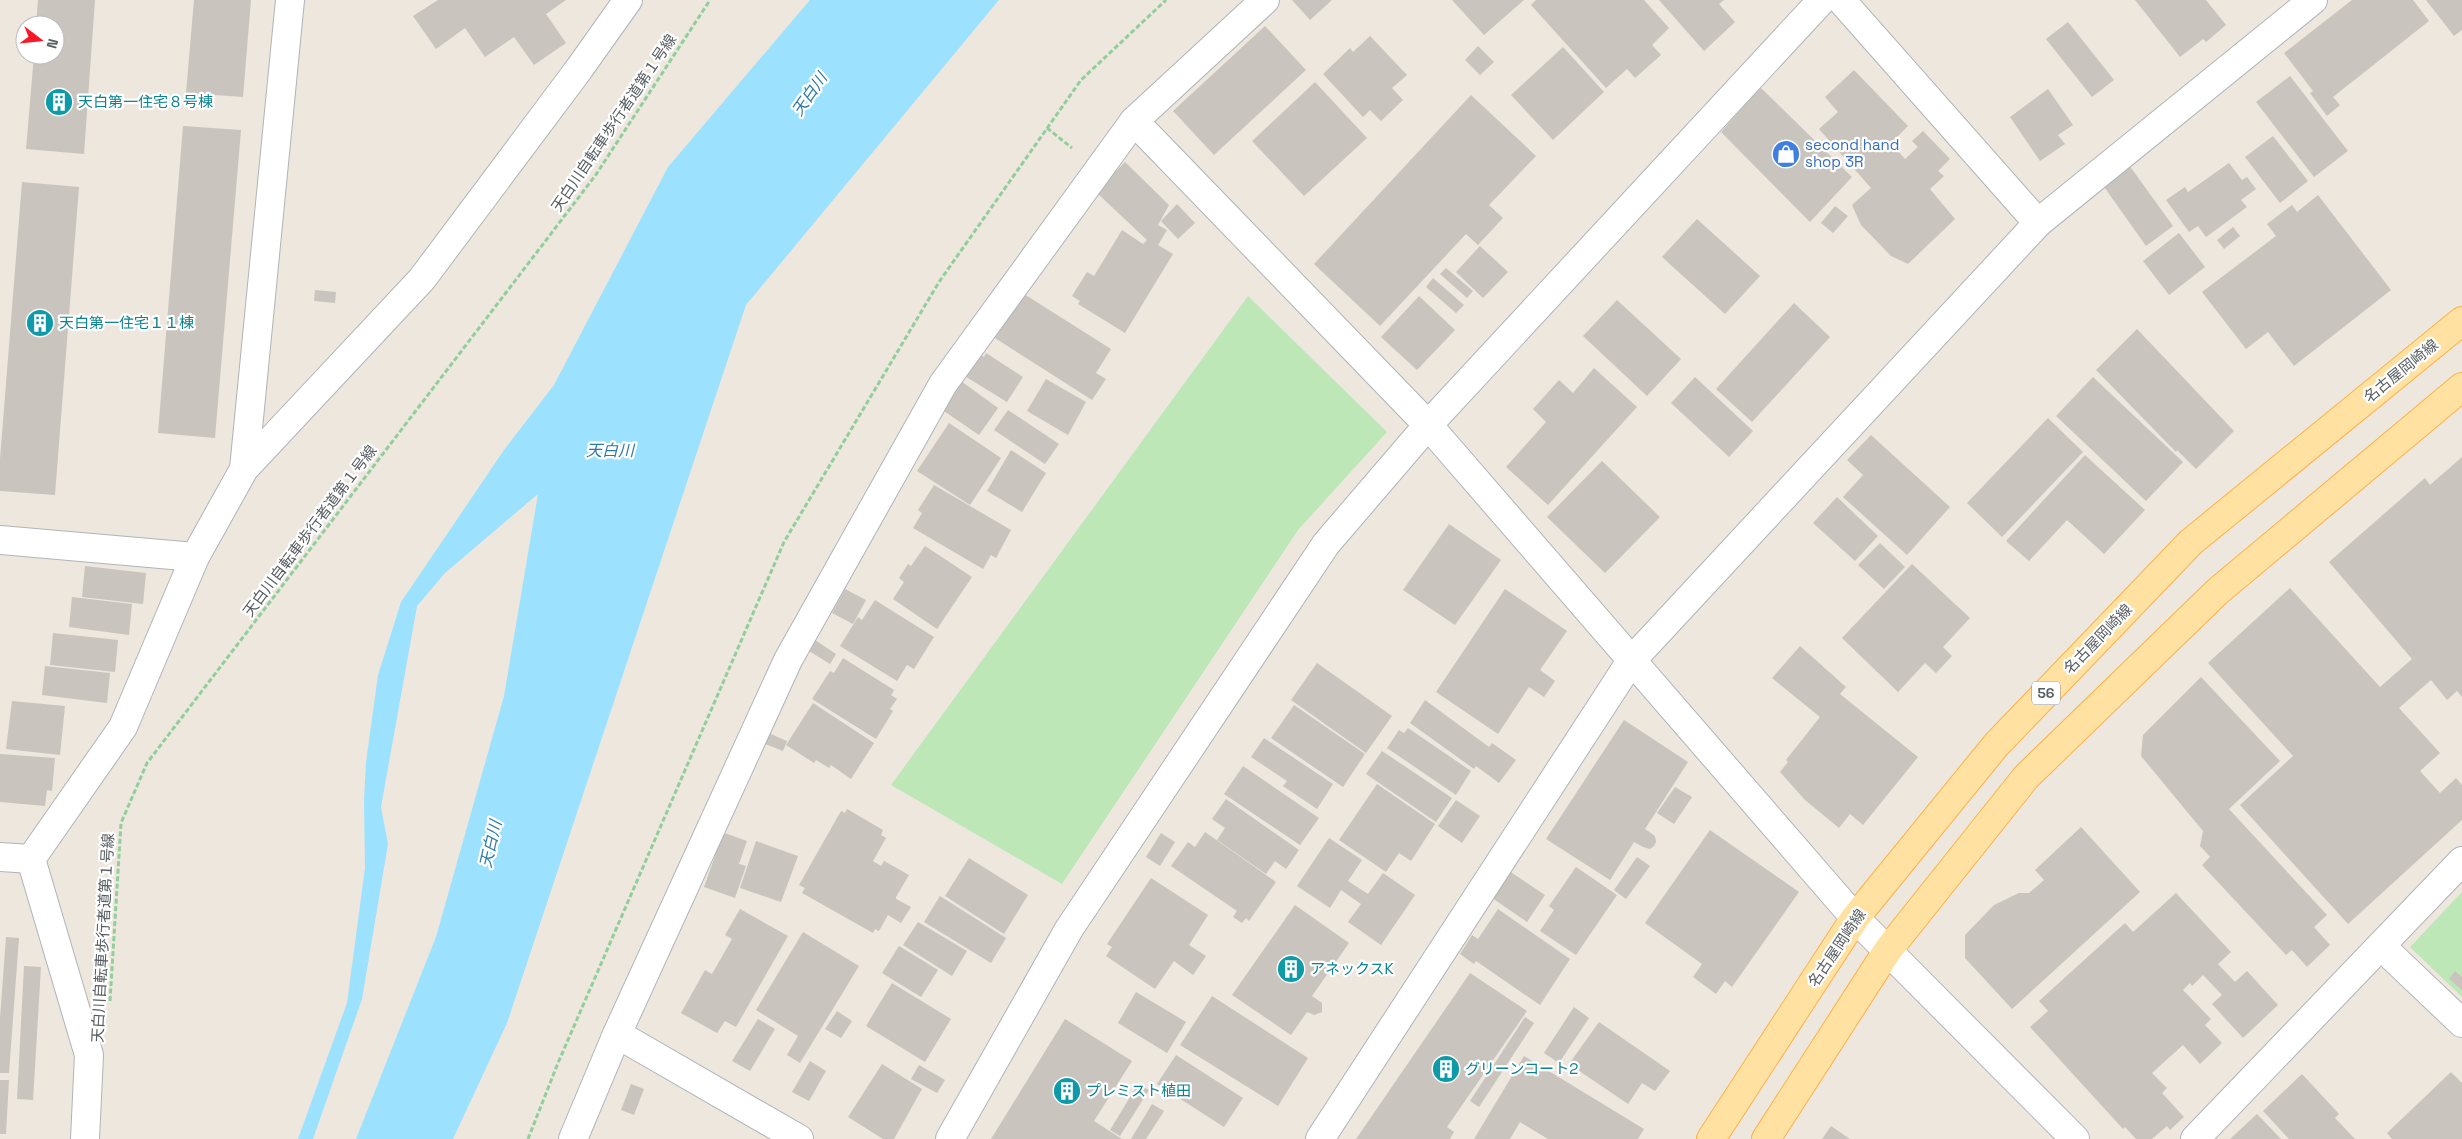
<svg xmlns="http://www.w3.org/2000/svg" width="2462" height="1139" font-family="'Space Grotesk','Noto Sans JP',sans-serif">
  <rect width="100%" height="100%" fill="#ede7de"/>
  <g fill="#bee7b7">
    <polygon points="1248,296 1387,432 1298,530 1062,884 891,785"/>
    <polygon points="2462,892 2462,997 2410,947"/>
  </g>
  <polygon fill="#9ce2ff" points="810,0 999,0 746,305 507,1023 453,1139 356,1139 436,937 504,696 538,494 445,573 417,606 381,807 388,844 362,999 313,1139 298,1139 347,1003 365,868 364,800 366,762 378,675 401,602 504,450 554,385 668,167"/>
  <g fill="#c9c4bd">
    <polygon points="38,0 95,0 84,154 26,149 34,55 55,55 55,25 36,25"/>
    <polygon points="194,0 251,0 243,97 186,93"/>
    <polygon points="438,0 566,0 546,14 566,43 534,65 514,37 485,57 465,28 436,49 413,16"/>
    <polygon points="1292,0 1332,0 1310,20"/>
    <polygon points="1452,0 1524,0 1484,35"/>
    <polygon points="1536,0 1644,0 1669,28 1652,45 1661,55 1635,78 1627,69 1606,88 1531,5"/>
    <polygon points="1659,0 1724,0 1719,4 1735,22 1704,51"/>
    <polygon points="2135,0 2206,0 2226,25 2206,42 2203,39 2180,57"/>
    <polygon points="2352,0 2413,0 2429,21 2333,97 2340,105 2327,116 2310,93 2313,91 2284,53"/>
    <polygon points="2426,0 2462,0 2462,30 2454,36"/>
    <polygon points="2068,22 2114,80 2092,97 2046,39"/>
    <polygon points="1265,26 1306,70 1214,155 1173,111"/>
    <polygon points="1370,36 1407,75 1392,88 1403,100 1381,121 1370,110 1363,117 1323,74 1350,48 1353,52"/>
    <polygon points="1478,46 1494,62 1480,75 1465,60"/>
    <polygon points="1563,47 1604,92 1553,140 1511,95"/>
    <polygon points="1854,70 1908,126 1891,143 1905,159 1918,147 1912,141 1923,131 1950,159 1938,171 1944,176 1930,189 1955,219 1908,264 1891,256 1861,225 1852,205 1871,188 1819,129 1838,112 1825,97"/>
    <polygon points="2290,76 2348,151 2314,177 2256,102"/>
    <polygon points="1315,82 1367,138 1304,196 1252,141"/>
    <polygon points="1760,87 1852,177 1810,222 1721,132"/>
    <polygon points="2048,89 2073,125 2058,135 2065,144 2040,161 2010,117"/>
    <polygon points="1471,95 1536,156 1489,205 1503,218 1478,245 1466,234 1380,326 1314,264"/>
    <polygon points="183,126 241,130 215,438 158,433"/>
    <polygon points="2273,136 2308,181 2280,203 2245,157"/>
    <polygon points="1125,162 1169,205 1158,225 1167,230 1158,245 1173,254 1125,333 1078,304 1080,301 1072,296 1087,272 1094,276 1122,230 1143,244 1147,240 1096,192"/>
    <polygon points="2229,163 2242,180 2247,177 2256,189 2241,200 2247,207 2206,237 2198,226 2189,232 2166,200 2185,187 2188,192"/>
    <polygon points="2129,165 2173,226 2146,246 2102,184"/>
    <polygon points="22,182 79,187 55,495 0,491 0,459"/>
    <polygon points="2318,195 2391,290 2294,366 2268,332 2246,349 2202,292 2276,236 2267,224 2292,205 2297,212"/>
    <polygon points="1177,204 1195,223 1178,239 1161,221"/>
    <polygon points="1835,206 1848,216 1833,233 1821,223"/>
    <polygon points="1697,219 1760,276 1725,314 1662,257"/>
    <polygon points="2233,227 2240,236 2224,249 2217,240"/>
    <polygon points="2179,233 2205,267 2169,295 2143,261"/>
    <polygon points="1480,246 1508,272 1483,298 1456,272"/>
    <polygon points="1446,268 1473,291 1467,298 1440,274"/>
    <polygon points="1433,278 1464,305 1456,313 1426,287"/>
    <polygon points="315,290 336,292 335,303 314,301"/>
    <polygon points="1024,294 1111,349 1096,373 1106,379 1092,400 995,338"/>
    <polygon points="1419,296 1455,330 1417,370 1381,337"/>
    <polygon points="1617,300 1681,359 1647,396 1583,336"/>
    <polygon points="1794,303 1830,337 1752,422 1716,389"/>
    <polygon points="2137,329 2234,431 2196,469 2177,450 2176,452 2096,370"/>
    <polygon points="977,353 984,357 986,353 1023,377 1007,402 963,375"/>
    <polygon points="1594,368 1637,407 1548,505 1506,467 1546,422 1533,409 1559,380 1573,393"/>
    <polygon points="1695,377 1753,431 1729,457 1671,403"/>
    <polygon points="2093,377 2183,462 2146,501 2056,416"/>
    <polygon points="1046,379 1086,402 1068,435 1027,411"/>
    <polygon points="961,381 998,408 979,435 941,409"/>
    <polygon points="1008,410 1059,444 1045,464 994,430"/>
    <polygon points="2048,418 2083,452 2002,537 1967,503"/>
    <polygon points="949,423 1001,458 970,505 917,471"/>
    <polygon points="1871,435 1950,507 1907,555 1843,497 1863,475 1847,460"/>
    <polygon points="1011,450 1046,473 1022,512 987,491"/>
    <polygon points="2085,455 2145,510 2104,554 2067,520 2029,561 2006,541"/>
    <polygon points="2462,457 2462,697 2457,691 2447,700 2431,680 2399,708 2440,753 2420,771 2440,793 2456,778 2462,785 2462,820 2348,924 2240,805 2293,756 2208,663 2290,588 2380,687 2412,659 2329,562 2425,478 2430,485"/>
    <polygon points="1602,461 1660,517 1605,573 1547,517"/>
    <polygon points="934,485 1011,530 996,558 991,555 983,569 913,528 922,513 918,510"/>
    <polygon points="1837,497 1878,536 1855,561 1813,523"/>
    <polygon points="1449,524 1501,560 1455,625 1403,590"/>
    <polygon points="1880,543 1905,567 1884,589 1858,565"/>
    <polygon points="925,546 972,577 937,629 893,599 904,582 899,578 908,564 911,566"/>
    <polygon points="1912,564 1970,618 1943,647 1952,656 1936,673 1925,663 1898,692 1842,638"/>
    <polygon points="85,566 146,573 143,604 82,597"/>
    <polygon points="845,589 866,600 853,624 832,613"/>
    <polygon points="1505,589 1567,631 1540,670 1555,681 1544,697 1529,687 1498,734 1436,692"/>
    <polygon points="72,597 132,604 129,635 69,627"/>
    <polygon points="875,600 934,637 914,669 907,665 897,681 840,646 858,617 862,620"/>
    <polygon points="53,633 118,640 115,672 50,665"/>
    <polygon points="815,640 836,654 830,664 809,651"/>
    <polygon points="1800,646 1846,687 1840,694 1918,757 1863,825 1850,814 1839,828 1805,800 1780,772 1788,762 1786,760 1820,717 1772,678"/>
    <polygon points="843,658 894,690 891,695 897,699 890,709 893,711 876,739 812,699 830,671 834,673"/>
    <polygon points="1317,663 1392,716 1366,753 1291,700"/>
    <polygon points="45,666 110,673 107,703 42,695"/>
    <polygon points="2201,677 2280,761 2229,809 2327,915 2314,927 2330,945 2307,967 2292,950 2286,955 2202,865 2210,857 2200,846 2203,831 2141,756 2143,735"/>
    <polygon points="1425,700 1489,747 1492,743 1516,760 1499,783 1476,766 1474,769 1410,723"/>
    <polygon points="12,701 65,706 60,755 6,749"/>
    <polygon points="813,703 874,743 851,779 831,765 829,768 816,760 814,763 786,745"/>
    <polygon points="1294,705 1365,754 1343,787 1271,738"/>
    <polygon points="1624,720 1688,762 1645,829 1655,836 1656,842 1654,846 1650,849 1643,847 1634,842 1610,880 1546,839"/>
    <polygon points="1408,728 1471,771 1456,795 1387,748 1399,730 1404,733"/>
    <polygon points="764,731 787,741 783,751 760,742"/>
    <polygon points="1264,738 1333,784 1317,809 1283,786 1287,781 1251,757"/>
    <polygon points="1382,751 1452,798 1436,822 1366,774"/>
    <polygon points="0,754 55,758 52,791 47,790 45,806 0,802"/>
    <polygon points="1243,766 1319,818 1300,845 1224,794"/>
    <polygon points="1377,784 1435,824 1411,861 1399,853 1386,872 1339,840"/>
    <polygon points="1675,787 1692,797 1674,824 1657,813"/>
    <polygon points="1226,799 1299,850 1286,869 1275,861 1266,874 1217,840 1225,828 1212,819"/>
    <polygon points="1456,800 1480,816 1462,843 1438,826"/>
    <polygon points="847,809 883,830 881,835 886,838 873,861 881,866 884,861 909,875 896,897 896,899 911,907 901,923 888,915 879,931 875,929 873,933 802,893 805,888 799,885 841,811 845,813"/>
    <polygon points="2081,827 2140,892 2012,1009 1965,958 1965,935 1994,905 2019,893 2029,893 2044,880 2035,870"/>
    <polygon points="1710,830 1799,892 1732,987 1725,981 1716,994 1693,977 1702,964 1645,923"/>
    <polygon points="719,831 747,841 739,864 746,866 735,898 704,887 715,856 711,855"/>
    <polygon points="1205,832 1276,882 1249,921 1246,918 1242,923 1233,917 1237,911 1171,866 1188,842 1195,847"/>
    <polygon points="1161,833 1175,842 1160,866 1146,857"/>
    <polygon points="1329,838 1362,860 1348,881 1368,894 1383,873 1415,895 1381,945 1348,922 1361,904 1341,890 1330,908 1297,886"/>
    <polygon points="756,841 798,856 781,902 740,888"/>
    <polygon points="1637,857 1650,866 1626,899 1614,890"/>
    <polygon points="969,858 1028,895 1004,934 945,896"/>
    <polygon points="1500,865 1545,895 1527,922 1482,891"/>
    <polygon points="1576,867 1617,895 1576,955 1540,931 1554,910 1549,906"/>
    <polygon points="1151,878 1208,915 1189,945 1206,956 1193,975 1174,961 1155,989 1106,956 1112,947 1107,944"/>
    <polygon points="2176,893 2231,952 2218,964 2235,982 2247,971 2278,1005 2243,1038 2212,1004 2222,995 2203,975 2192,986 2190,983 2183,990 2211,1019 2205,1025 2222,1043 2200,1064 2183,1045 2152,1073 2167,1088 2162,1093 2184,1117 2170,1130 2167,1126 2152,1139 2136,1139 2125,1127 2123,1129 2030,1027 2048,1011 2039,1001 2125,923 2133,932"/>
    <polygon points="940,896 1006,938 991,963 924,922"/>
    <polygon points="1295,905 1349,943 1312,996 1322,1003 1322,1012 1314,1015 1307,1012 1291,1035 1232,995"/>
    <polygon points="740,909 788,936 736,1027 725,1021 717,1033 681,1013 705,970 712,974 732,939 725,935"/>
    <polygon points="1498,909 1570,959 1540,1005 1476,961 1474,964 1460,954 1472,935 1478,939"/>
    <polygon points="918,922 967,951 952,976 903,945"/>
    <polygon points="803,932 859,966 800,1063 787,1055 798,1036 756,1010"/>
    <polygon points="6,937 19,938 9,1073 0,1073 0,1018"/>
    <polygon points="899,946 938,970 921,997 882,973"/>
    <polygon points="24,966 41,967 33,1100 17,1099"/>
    <polygon points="2455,971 2462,977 2462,990 2449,979"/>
    <polygon points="1470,973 1527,1011 1447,1127 1454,1132 1450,1139 1356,1139"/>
    <polygon points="892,983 951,1019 925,1062 866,1026"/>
    <polygon points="1136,992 1186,1022 1167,1053 1118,1023"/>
    <polygon points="1212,996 1308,1058 1278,1106 1180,1045"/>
    <polygon points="1574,1007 1589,1018 1559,1063 1544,1053"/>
    <polygon points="837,1011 852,1021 841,1038 825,1029"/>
    <polygon points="1525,1017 1534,1023 1479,1107 1470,1101"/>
    <polygon points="758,1019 775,1029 750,1071 732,1061"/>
    <polygon points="1065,1019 1132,1061 1094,1121 1122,1139 991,1139"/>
    <polygon points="1599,1022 1670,1071 1655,1091 1642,1083 1628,1104 1569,1064"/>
    <polygon points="1176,1055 1243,1098 1224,1127 1157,1084"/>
    <polygon points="1524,1056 1644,1129 1638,1139 1548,1139 1520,1122 1510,1139 1474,1139"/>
    <polygon points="810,1061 826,1071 809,1101 792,1092"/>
    <polygon points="882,1064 922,1089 894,1139 883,1139 848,1117"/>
    <polygon points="919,1065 945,1080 937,1093 911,1079"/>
    <polygon points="2451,1072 2462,1083 2462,1139 2392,1139 2387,1133"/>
    <polygon points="2302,1074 2339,1114 2335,1118 2355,1139 2289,1139 2263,1111"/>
    <polygon points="0,1080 9,1080 6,1134 0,1134"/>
    <polygon points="631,1084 644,1089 634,1115 621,1110"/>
    <polygon points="1138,1084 1149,1090 1120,1136 1110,1130"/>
    <polygon points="1152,1104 1164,1111 1146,1139 1131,1139"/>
    <polygon points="2257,1114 2281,1139 2230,1139"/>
    <polygon points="1831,1126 1850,1139 1822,1139"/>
  </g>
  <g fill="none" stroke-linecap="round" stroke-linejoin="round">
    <defs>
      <g id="minor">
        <polyline points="1841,0 2038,223"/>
        <polyline points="244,469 290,0"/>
        <polyline points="0,540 195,557 244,469 422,279 579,69 628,0"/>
        <polyline points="0,857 31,859"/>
        <polyline points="2381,946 2462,1023"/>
        <polyline points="617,1034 799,1139"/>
        <polyline points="85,1139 89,1055 31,859 123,727 195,557"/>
        <polyline points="573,1139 617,1034 788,660 943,384 1134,121 1265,0"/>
        <polyline points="950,1139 1069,929 1326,544 1428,425 1134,121"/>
        <polyline points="1320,1139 1631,661 2038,223 2313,0"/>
        <polyline points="2195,1139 2462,861"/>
      </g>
      <polyline id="tertiary" points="1822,0 1428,425 1855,918 2075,1139"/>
      <g id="primary">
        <polyline points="1711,1139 1855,918 1996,745 2191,542 2462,321"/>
        <polyline points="1766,1139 1888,950 2026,777 2218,591 2462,387"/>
      </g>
    </defs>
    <use href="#minor" stroke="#b0b4b8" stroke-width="30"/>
    <use href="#tertiary" stroke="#b0b4b8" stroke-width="30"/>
    <use href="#primary" stroke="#feb046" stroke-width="30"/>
    <g stroke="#92ce9b" stroke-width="3" stroke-dasharray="5 2.5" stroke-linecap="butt">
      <polyline points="1047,128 1072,148"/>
      <polyline points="110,1001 121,823 147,763 595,176 710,0"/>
      <polyline points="528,1139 558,1063 784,542 939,282 1081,80 1166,0"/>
    </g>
    <use href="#minor" stroke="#fff" stroke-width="28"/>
    <use href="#tertiary" stroke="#fff" stroke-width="28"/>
    <use href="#primary" stroke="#ffe2a1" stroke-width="28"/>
  </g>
  <defs>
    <symbol id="building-disc" viewBox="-11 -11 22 22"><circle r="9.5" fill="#0f9aa8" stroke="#fff"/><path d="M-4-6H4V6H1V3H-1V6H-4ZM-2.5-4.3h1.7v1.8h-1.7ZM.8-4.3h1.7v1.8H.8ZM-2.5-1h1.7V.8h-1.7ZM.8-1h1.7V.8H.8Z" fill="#fff"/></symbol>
    <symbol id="shop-disc" viewBox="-11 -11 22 22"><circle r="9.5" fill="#3f7fe0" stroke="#fff"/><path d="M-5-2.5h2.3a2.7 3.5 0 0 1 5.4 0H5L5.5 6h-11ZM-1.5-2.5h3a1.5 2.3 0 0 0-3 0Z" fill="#fff"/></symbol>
  </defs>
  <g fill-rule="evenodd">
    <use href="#building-disc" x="43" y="86" width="32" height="32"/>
    <use href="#shop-disc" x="1770" y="138" width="32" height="32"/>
    <use href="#building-disc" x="24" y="307" width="32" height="32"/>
    <use href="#building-disc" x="1275" y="953" width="32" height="32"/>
    <use href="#building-disc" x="1430" y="1053" width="32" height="32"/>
    <use href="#building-disc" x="1051" y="1075" width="32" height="32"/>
  </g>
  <g text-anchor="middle" stroke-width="4.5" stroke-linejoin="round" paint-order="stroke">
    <rect fill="#fff" stroke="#898e90" stroke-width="1" x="2032" y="681.5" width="28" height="23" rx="4"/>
    <g font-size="14" font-weight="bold" fill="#575d61">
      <text x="2046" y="698">56</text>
    </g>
    <g font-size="15" fill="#0d838f" stroke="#fff" text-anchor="start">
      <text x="78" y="107">天白第一住宅８号棟</text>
      <text x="59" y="328">天白第一住宅１１棟</text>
      <text x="1310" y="974">アネックスK</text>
      <text x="1465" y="1074">グリーンコート2</text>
      <text x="1086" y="1096">プレミスト植田</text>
    </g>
    <g font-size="15" fill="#575d61" stroke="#fff">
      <text transform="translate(614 123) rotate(-56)" y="5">天白川自転車歩行者道第１号線</text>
      <text transform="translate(2401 371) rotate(-39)" y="5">名古屋岡崎線</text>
      <text transform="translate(310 531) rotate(-53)" y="5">天白川自転車歩行者道第１号線</text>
      <text transform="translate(2098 639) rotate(-46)" y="5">名古屋岡崎線</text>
      <text transform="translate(103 938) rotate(-87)" y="5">天白川自転車歩行者道第１号線</text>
      <text transform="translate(1837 948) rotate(-56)" y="5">名古屋岡崎線</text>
    </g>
    <g font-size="15" fill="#366cbe" stroke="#fff" text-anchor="start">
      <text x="1805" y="150">second hand<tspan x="1805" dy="17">shop 3R</tspan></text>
    </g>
    <g font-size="16" font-style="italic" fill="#2d7aa7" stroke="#fff">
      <text transform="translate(809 94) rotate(-55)" y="6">天白川</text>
      <text x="610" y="456">天白川</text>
      <text transform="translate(490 844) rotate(-77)" y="6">天白川</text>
    </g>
  </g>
  <g transform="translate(40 40) rotate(106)"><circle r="24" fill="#ffffff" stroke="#bcbec0"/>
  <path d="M0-4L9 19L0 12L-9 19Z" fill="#f81827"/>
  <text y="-8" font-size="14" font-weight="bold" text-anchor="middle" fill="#575d61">N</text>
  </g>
</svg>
